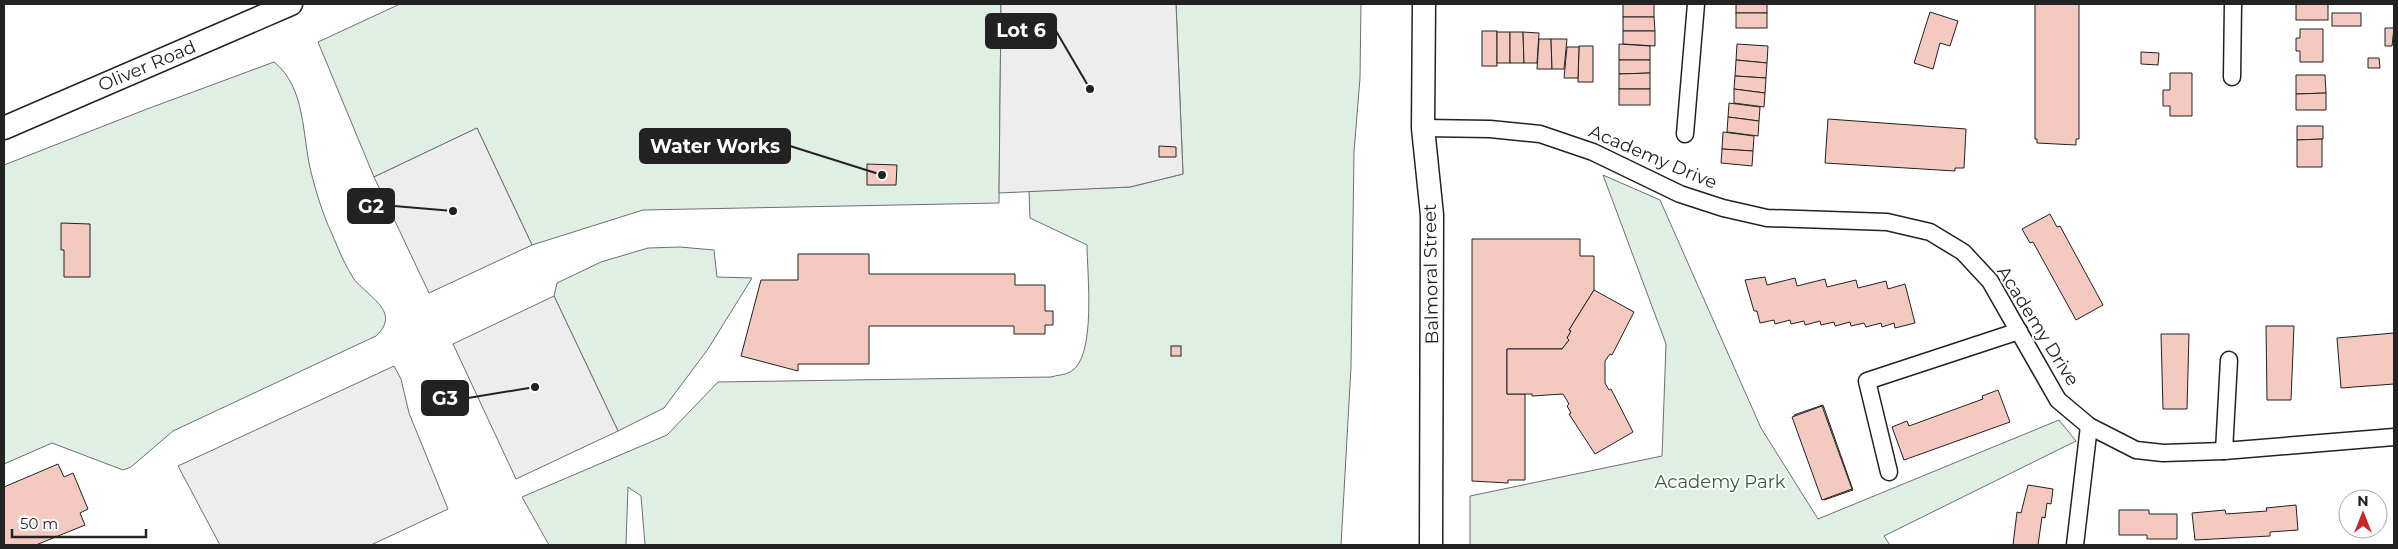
<svg xmlns="http://www.w3.org/2000/svg" width="2398" height="549" font-family="Montserrat,sans-serif">
  <rect width="100%" height="100%" fill="#fff"/>
  <g fill="#e0efe3" stroke="#6f6f6f">
    <polygon points="400,4 1001,4 999,203 643,210 532,245 477,128 374,177 318,42"/>
    <path d="M1176,4H1361L1360,78L1354,152L1351,367L1341,545H645L641,496L628,487L626,545H549L522,497L667,435L718,382L1051,377C1057,375 1065,375 1070,372C1097,359 1087,272 1087,245L1030,218L1029,191L1130,187L1183,174Z"/>
    <path d="M274,62C306,87 302,136 311,172C316,192 323,215 332,234C338,248 345,266 354,279C368,297 402,312 376,336L173,431L131,467L123,470L52,443L4,464V165L147,109Z"/>
    <polygon points="1603,175 1660,200 1761,428 1818,519 2059,420 2076,441 1884,536 1890,545 1470,545 1470,496 1662,456 1666,344"/>
    <polygon points="680,247 714,250 717,277 752,278 708,349 664,408 618,431 554,296 557,283 601,262 648,248"/>
  </g>
  <g fill="#ededed" stroke="#6f6f6f">
    <polygon points="1001,4 1176,4 1183,174 1130,187 999,193"/>
    <polygon points="477,128 532,245 429,293 374,177"/>
    <polygon points="554,296 618,431 516,479 453,344"/>
    <polygon points="394,366 401,379 409,413 448,509 371,545 220,545 178,466"/>
  </g>
  <g fill="#f3c9c0" stroke="#222">
    <rect x="1623" y="4" width="31" height="13"/>
    <rect x="1736" y="4" width="31" height="9"/>
    <polygon points="2035,4 2079,4 2079,139 2076,139 2076,145 2037,143 2037,139 2035,139"/>
    <rect x="2296" y="4" width="32" height="16"/>
    <polygon points="1930,12 1958,21 1950,46 1940,43 1933,69 1914,63"/>
    <rect x="1736" y="13" width="31" height="15"/>
    <rect x="2332" y="13" width="29" height="13"/>
    <polygon points="1623,17 1654,17 1655,31 1623,31"/>
    <polygon points="2385,28 2394,28 2392,46 2385,46"/>
    <polygon points="2300,29 2323,29 2323,62 2300,62 2300,51 2296,51 2296,38 2300,38"/>
    <rect x="1482" y="31" width="15" height="35"/>
    <polygon points="1623,31 1655,31 1655,46 1623,44"/>
    <rect x="1497" y="32" width="13" height="31"/>
    <polygon points="1510,32 1523,32 1524,63 1510,63"/>
    <polygon points="1523,32 1539,33 1537,63 1524,63"/>
    <polygon points="1539,39 1551,39 1552,69 1537,69"/>
    <polygon points="1551,39 1567,39 1564,69 1552,69"/>
    <polygon points="1619,44 1650,46 1650,60 1619,60"/>
    <polygon points="1737,44 1768,46 1767,63 1736,60"/>
    <polygon points="1579,46 1593,46 1593,82 1578,82"/>
    <polygon points="1567,47 1579,47 1578,78 1564,78"/>
    <polygon points="2141,52 2159,53 2158,65 2141,64"/>
    <polygon points="2368,58 2379,58 2380,68 2368,68"/>
    <polygon points="1619,60 1650,60 1650,73 1619,74"/>
    <polygon points="1736,60 1767,63 1766,78 1735,76"/>
    <polygon points="1650,73 1650,89 1619,89 1619,74"/>
    <polygon points="2170,73 2192,73 2192,116 2170,116 2170,106 2163,106 2163,90 2170,90"/>
    <polygon points="2296,75 2325,75 2326,93 2296,94"/>
    <polygon points="1735,76 1766,78 1765,93 1734,89"/>
    <rect x="1619" y="89" width="31" height="16"/>
    <polygon points="1734,89 1765,93 1764,107 1734,103"/>
    <polygon points="2326,93 2326,110 2296,110 2296,94"/>
    <polygon points="1729,103 1760,107 1759,121 1728,117"/>
    <polygon points="1728,117 1759,121 1758,136 1727,132"/>
    <polygon points="1828,119 1966,129 1964,168 1955,168 1955,171 1825,163"/>
    <polygon points="2297,126 2323,126 2323,139 2297,140"/>
    <polygon points="1723,132 1754,136 1753,151 1722,149"/>
    <polygon points="2322,139 2322,167 2297,167 2297,140"/>
    <polygon points="1159,146 1176,147 1176,157 1159,157"/>
    <polygon points="1722,149 1753,151 1752,166 1721,163"/>
    <polygon points="867,164 897,165 896,185 867,185"/>
    <polygon points="2050,214 2057,227 2060,226 2103,305 2076,320 2033,242 2030,243 2022,229"/>
    <polygon points="61,223 90,224 90,277 64,277 64,250 61,250"/>
    <polygon points="1472,239 1580,239 1580,256 1594,256 1594,290 1569,330 1571,331 1567,338 1569,340 1562,349 1507,349 1507,394 1525,394 1525,480 1508,480 1508,483 1472,481"/>
    <polygon points="798,254 869,254 869,274 1015,274 1015,285 1045,285 1045,311 1053,311 1053,325 1045,325 1045,334 1014,334 1014,326 869,326 869,364 798,364 798,371 741,356 761,280 798,280"/>
    <polygon points="1765,277 1767,285 1795,278 1797,286 1825,279 1827,287 1856,280 1858,288 1886,281 1888,289 1905,284 1915,323 1895,328 1894,323 1882,327 1881,323 1866,327 1864,323 1851,326 1850,322 1835,326 1834,322 1821,325 1820,321 1805,325 1804,321 1791,324 1790,320 1775,324 1774,320 1760,323 1757,311 1754,311 1745,280"/>
    <polygon points="1594,290 1634,312 1612,355 1610,354 1605,361 1605,383 1609,390 1611,389 1633,432 1595,454 1569,414 1571,413 1567,406 1569,404 1563,394 1532,396 1532,394 1507,394 1507,349 1562,349 1569,340 1567,338 1571,331 1569,330"/>
    <polygon points="2266,326 2294,326 2291,400 2267,400"/>
    <polygon points="2394,333 2394,384 2341,388 2337,338"/>
    <polygon points="2161,334 2189,334 2187,409 2163,409"/>
    <rect x="1171" y="346" width="10" height="10"/>
    <polygon points="1998,390 2010,422 1904,460 1892,427 1907,421 1909,426 1983,399 1982,396"/>
    <polygon points="1823,405 1853,490 1824,500 1794,415"/>
    <polygon points="1822,406 1852,489 1822,500 1792,417"/>
    <polygon points="58,464 64,477 73,473 88,509 80,513 85,525 36,545 4,545 4,487"/>
    <polygon points="2028,485 2053,489 2051,504 2047,503 2045,518 2042,517 2038,545 2013,545 2017,512 2021,513"/>
    <polygon points="2296,505 2298,530 2270,532 2270,536 2195,540 2192,513 2225,510 2226,514 2267,511 2266,508"/>
    <polygon points="2119,510 2149,510 2149,514 2177,514 2177,539 2147,539 2147,535 2119,535"/>
  </g>
  <g fill="none" stroke-linecap="round" stroke-linejoin="round">
    <defs>
      <g id="street">
        <polyline points="2232,77 2233,4"/>
        <polyline points="1423,128 1490,129 1540,134 1593,152 1680,194 1723,208 1767,218 1887,222 1930,232 1963,252 1990,281 2058,400 2089,426 2136,450 2163,453 2224,451 2394,437"/>
        <polyline points="1685,134 1696,4"/>
        <polyline points="2224,451 2229,360"/>
        <polyline points="1889,472 1867,381 2019,331"/>
        <polyline points="2075,545 2089,426"/>
      </g>
      <g id="secondary">
        <polyline points="1424,4 1423,128 1432,215 1431,545"/>
        <polyline points="4,128 291,4"/>
      </g>
    </defs>
    <use href="#street" stroke="#222" stroke-width="19"/>
    <use href="#secondary" stroke="#222" stroke-width="25"/>
    <use href="#street" stroke="#fff" stroke-width="16"/>
    <use href="#secondary" stroke="#fff" stroke-width="22"/>
  </g>
  <g text-anchor="middle" stroke-width="4" stroke-linejoin="round" paint-order="stroke">
    <g font-size="18" fill="#222" stroke="#fff">
      <text transform="translate(147 66) rotate(-23)" y="6">Oliver Road</text>
      <text transform="translate(1653 157) rotate(23)" y="6">Academy Drive</text>
      <text transform="translate(1431 274) rotate(-91)" y="6">Balmoral Street</text>
      <text transform="translate(2038 326) rotate(58)" y="6">Academy Drive</text>
    </g>
    <g font-size="18" fill="#2f5e38" stroke="#fff">
      <text x="1720" y="488">Academy Park</text>
    </g>
  </g>
  <path fill="none" stroke="#222" stroke-width="2" d="M1090 89L1056 31M882 175L790 146M453 211L394 206M535 387L468 398"/>
  <g fill="#222" stroke="#fff" stroke-width="2">
    <circle cx="1090" cy="89" r="5"/>
    <circle cx="882" cy="175" r="5"/>
    <circle cx="453" cy="211" r="5"/>
    <circle cx="535" cy="387" r="5"/>
  </g>
  <g fill="#222" stroke="#222" stroke-width="2">
    <rect x="986" y="14" width="70" height="34" rx="5"/>
    <rect x="640" y="129" width="150" height="34" rx="5"/>
    <rect x="348" y="189" width="46" height="34" rx="5"/>
    <rect x="422" y="381" width="46" height="34" rx="5"/>
  </g>
  <g font-size="19" text-anchor="middle" font-weight="bold" fill="#fff">
    <text x="1021" y="37">Lot 6</text>
    <text x="715" y="153">Water Works</text>
    <text x="371" y="213">G2</text>
    <text x="445" y="405">G3</text>
  </g>
  <rect width="2398" height="549" fill="none" stroke="#222222" stroke-width="10"/>
  <g transform="translate(2363 514)"><circle r="24" fill="#ffffff" stroke="#a7a7a7"/>
  <path d="M0-4L9 19L0 12L-9 19Z" fill="#c62828"/>
  <text y="-8" font-size="14" font-weight="bold" text-anchor="middle" fill="#222222">N</text>
  </g>
  <path d="M12 529v8h134v-8" fill="none" stroke="#222222" stroke-width="2.5"/>
  <text x="20" y="529" font-size="15" fill="#222222" stroke="#ffffff" stroke-width="4" paint-order="stroke">50 m</text>
</svg>
